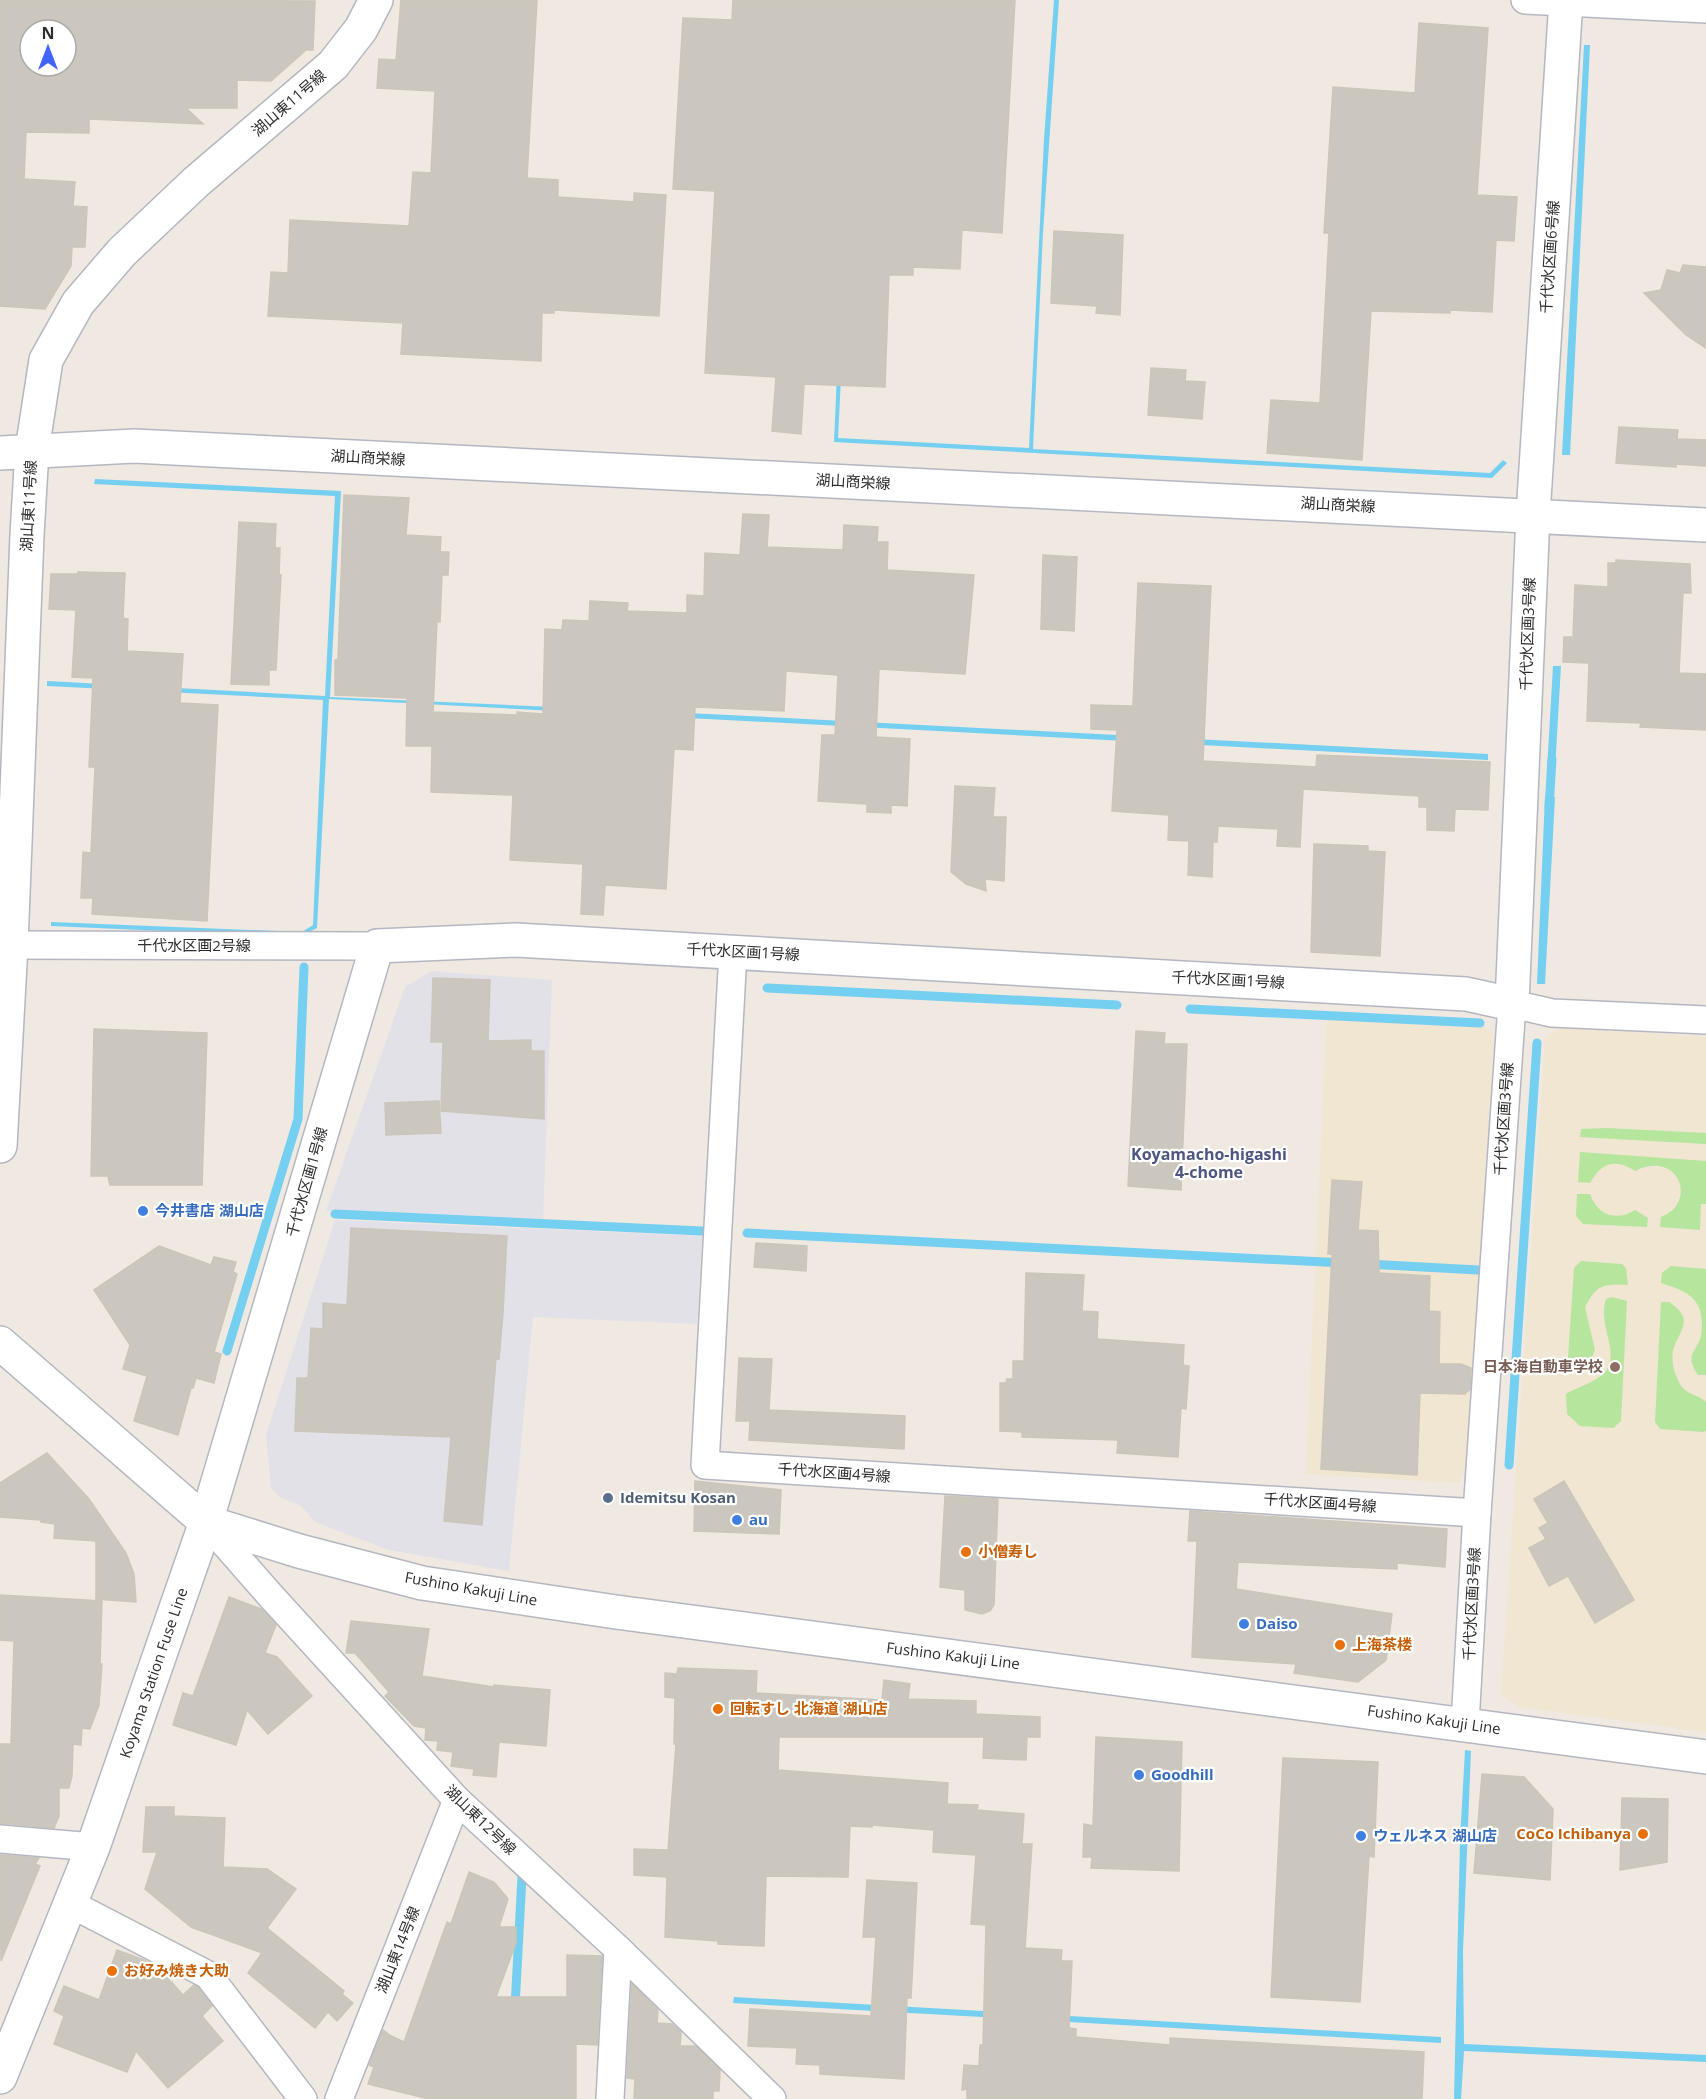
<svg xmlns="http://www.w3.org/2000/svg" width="1706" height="2099" font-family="'Open Sans','Noto Sans JP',sans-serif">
  <rect width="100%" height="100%" fill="#efe9e1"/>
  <g fill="#e3e1e8">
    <polygon points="431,971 552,980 543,1221 326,1211 405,987"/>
    <polygon points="335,1220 702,1236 697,1324 533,1317 509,1571 389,1550 315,1522 301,1506 281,1498 271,1489 266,1435"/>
  </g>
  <g fill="#f0e6d1">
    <polygon points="1327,1011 1482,1020 1482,1024 1494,1034 1467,1468 1458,1483 1306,1474"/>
    <polygon points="1560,1026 1706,1037 1706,1732 1520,1707 1501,1695 1545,1039"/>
  </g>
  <g fill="#b6e59e">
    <polygon points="1607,1128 1706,1133 1706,1144 1580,1137 1581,1129"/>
    <path d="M1580,1152L1706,1161V1204H1701L1700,1230L1660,1227L1661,1217C1698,1204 1680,1149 1635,1171C1615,1158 1601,1163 1590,1183L1578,1182Z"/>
    <path d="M1577,1194H1590C1597,1215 1616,1222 1635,1210L1648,1218L1647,1227L1583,1224L1576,1216Z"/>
    <path d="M1581,1261L1622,1264L1626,1268L1628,1285C1603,1284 1597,1284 1585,1307L1595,1350L1589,1364L1567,1373L1574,1268Z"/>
    <path d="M1671,1266L1706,1269V1375H1698C1684,1354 1696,1354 1701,1336C1706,1301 1691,1292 1661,1283L1662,1273Z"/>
    <path d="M1612,1297L1627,1301L1621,1421L1613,1428L1580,1426L1567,1414L1566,1394C1577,1387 1594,1383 1604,1373C1622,1355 1597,1325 1606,1299Z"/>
    <path d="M1661,1302H1669C1693,1318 1683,1326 1674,1347C1670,1358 1674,1374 1680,1384C1686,1395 1698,1394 1706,1402V1431L1704,1432L1660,1429L1655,1422Z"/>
  </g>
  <g fill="#75cff0">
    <polygon points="1054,0 1059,0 1043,232 1033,449 1490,473 1503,460 1507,463 1492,478 834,442 847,146 846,277 838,438 1029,448 1044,139"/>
    <polygon points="1584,45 1590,45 1573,398 1570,455 1562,455"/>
    <polygon points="95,479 341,491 330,697 708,714 1488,754 1488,760 329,699 317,928 299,937 51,926 51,922 302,932 313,925 323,700 47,686 47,681 325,696 335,496 94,484"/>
    <polygon points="1553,666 1561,666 1555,770 1547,770"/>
    <polygon points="1545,796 1555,797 1545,984 1537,984"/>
    <polygon points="1465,1750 1471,1751 1463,1952 1464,2044 1706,2055 1706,2062 1464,2051 1461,2099 1454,2099 1460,1840"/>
    <polygon points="734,1997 1441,2037 1441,2043 733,2003"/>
  </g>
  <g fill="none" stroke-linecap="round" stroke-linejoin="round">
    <g stroke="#75cff0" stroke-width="9">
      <polyline points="1549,808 1552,759"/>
      <polyline points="767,988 1117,1005"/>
      <polyline points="1190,1009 1480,1023"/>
      <polyline points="335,1214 702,1231"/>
      <polyline points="747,1233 1344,1263"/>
      <polyline points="1367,1264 1478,1270"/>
      <polyline points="227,1351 298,1119 304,967"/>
      <polyline points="1509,1465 1537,1043"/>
      <polyline points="515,2007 522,1877"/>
    </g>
  </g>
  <g fill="#cbc7bf" stroke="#cbc5ba" stroke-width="1.5" fill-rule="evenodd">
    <path d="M0,0L315,1L313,50H306L271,81L237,80V108H186L203,124L89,119V133L26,132L24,179L75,182L73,206L87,207L85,247H72L71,266L45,309L0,306ZM30,30H66V66H30Z"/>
    <polygon points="401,0 537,0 527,178 558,180 558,197 634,202 634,193 666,195 659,316 554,310 554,313 542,313 541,361 401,354 403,323 268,316 271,272 288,273 290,220 409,226 413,172 431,173 435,91 377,88 379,59 396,60"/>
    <polygon points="733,0 1015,0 1002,233 962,230 960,269 913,267 913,275 889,275 885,387 804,384 801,434 772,431 776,377 705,373 715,191 673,189 683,18 732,20"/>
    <polygon points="1419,23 1488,28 1477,195 1517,197 1514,241 1496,240 1492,312 1450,310 1450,313 1371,311 1362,460 1267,453 1271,400 1320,403 1329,233 1324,233 1333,87 1415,93"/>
    <polygon points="1054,231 1123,235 1120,315 1096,313 1097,306 1051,303"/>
    <polygon points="1683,265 1706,267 1706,348 1686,335 1644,293 1661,290 1667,270 1680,273"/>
    <polygon points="1151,368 1186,370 1185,381 1205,382 1202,419 1148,415"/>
    <polygon points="1619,427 1678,430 1677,439 1706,440 1706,466 1676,464 1676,467 1616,463"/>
    <polygon points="344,495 409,498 406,535 441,537 440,552 449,552 448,575 442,575 440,622 437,621 433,712 517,715 517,712 543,714 545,629 562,630 563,620 589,621 590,601 628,603 627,611 687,613 687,595 704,596 705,553 740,555 743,514 769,515 767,547 843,550 844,525 878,527 877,542 888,542 887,570 974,575 965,674 879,669 876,737 910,739 907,806 891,805 891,813 867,812 867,804 818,801 822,735 835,735 838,675 786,671 784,711 695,707 693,750 674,749 666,889 605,885 603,915 581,914 583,864 510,860 513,795 431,792 432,746 406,746 407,698 335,695 335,660 338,659"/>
    <polygon points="239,522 276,524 275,548 280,548 279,575 281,575 276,670 269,670 269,685 231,684"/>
    <polygon points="1043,555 1077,557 1074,631 1041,629"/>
    <polygon points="1616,560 1690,564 1691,593 1683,593 1679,673 1706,674 1706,730 1640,727 1641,723 1587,721 1589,663 1563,662 1564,637 1573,637 1575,585 1608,587 1608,563 1616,563"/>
    <polygon points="78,572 125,573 123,618 128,619 127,651 183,654 180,703 218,705 207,921 92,914 93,898 81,898 83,852 91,853 95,767 89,767 93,678 72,677 76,610 49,609 51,574 77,574"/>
    <polygon points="1138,583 1211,586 1203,761 1316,767 1317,755 1490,762 1488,810 1455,809 1454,831 1427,830 1427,807 1419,807 1419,796 1303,789 1300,847 1277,846 1278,829 1218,826 1217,842 1213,842 1212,877 1188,875 1189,841 1168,840 1169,815 1112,811 1117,730 1091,729 1091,705 1133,706"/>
    <polygon points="955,786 995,788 993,817 1006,817 1004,881 985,879 986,891 966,884 951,872"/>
    <polygon points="1314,844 1368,846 1368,851 1385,852 1380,956 1311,952"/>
    <polygon points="433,978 490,980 488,1041 531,1040 531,1051 544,1051 544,1119 441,1111 443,1042 431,1042"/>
    <polygon points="94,1029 207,1033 202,1185 110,1185 108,1176 91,1176"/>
    <polygon points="1136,1031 1165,1033 1164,1044 1187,1044 1181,1190 1128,1186"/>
    <polygon points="439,1101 441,1133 386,1135 385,1103"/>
    <polygon points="1332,1180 1362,1182 1358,1230 1378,1231 1379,1273 1430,1276 1429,1311 1440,1312 1439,1364 1461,1364 1471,1368 1470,1389 1465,1394 1420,1393 1417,1475 1321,1469 1332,1254 1328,1254"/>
    <polygon points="351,1228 507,1236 503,1313 499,1359 496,1359 482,1525 444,1521 451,1437 295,1431 297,1378 308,1378 311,1328 323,1329 323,1303 347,1305"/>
    <polygon points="756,1243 807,1246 806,1271 754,1267"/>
    <polygon points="159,1246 211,1265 214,1257 236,1262 233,1272 237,1274 214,1352 221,1354 214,1383 196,1378 193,1388 191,1388 178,1435 134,1421 147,1376 123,1369 130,1345 94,1290"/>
    <polygon points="1026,1273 1084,1275 1082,1311 1098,1312 1097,1339 1184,1345 1183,1365 1189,1366 1186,1409 1181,1408 1178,1457 1117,1453 1118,1440 1022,1437 1022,1432 1000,1431 1000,1383 1006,1383 1007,1379 1013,1379 1013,1361 1024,1361"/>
    <polygon points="739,1358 772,1359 769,1410 905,1416 904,1449 749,1440 750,1421 736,1421"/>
    <polygon points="47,1453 89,1499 126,1553 134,1574 136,1602 96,1599 96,1541 54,1538 55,1524 41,1522 41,1520 0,1517 0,1483"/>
    <polygon points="695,1481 781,1490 779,1534 694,1531"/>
    <polygon points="1564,1481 1634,1600 1595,1623 1568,1576 1549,1586 1529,1548 1546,1539 1539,1528 1548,1523 1534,1499"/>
    <polygon points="945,1496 998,1499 994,1605 990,1611 982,1614 965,1610 965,1590 940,1587"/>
    <polygon points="1190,1511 1447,1529 1445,1567 1397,1563 1397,1569 1238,1562 1236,1589 1392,1614 1386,1660 1358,1682 1294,1673 1296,1664 1192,1657 1197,1541 1188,1541"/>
    <polygon points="0,1595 102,1601 100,1664 102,1664 99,1705 90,1729 82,1728 81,1745 73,1744 72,1776 69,1788 59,1788 59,1816 54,1828 0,1823 0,1744 11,1744 14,1641 0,1640"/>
    <polygon points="229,1597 261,1609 276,1625 265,1653 277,1657 312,1696 268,1734 247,1710 236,1745 173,1725 183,1693 193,1696"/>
    <polygon points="351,1621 429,1629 422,1676 494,1687 494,1685 550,1690 546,1746 499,1742 496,1777 473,1775 474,1769 451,1766 453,1752 437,1750 438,1741 425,1740 426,1728 414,1726 385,1696 389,1692 355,1653 346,1653"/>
    <polygon points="678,1668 757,1671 756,1693 882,1700 884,1680 910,1684 908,1699 976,1701 976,1714 1040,1717 1040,1737 1027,1737 1026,1760 983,1758 984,1737 779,1737 778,1770 948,1783 947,1804 978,1805 977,1810 1024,1814 1022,1844 1032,1844 1025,1948 1062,1950 1061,1961 1072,1961 1069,2028 1076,2029 1076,2037 1170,2045 1170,2038 1424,2052 1422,2099 967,2099 967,2089 962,2090 964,2065 979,2066 980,2045 983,2045 986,1925 971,1924 976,1855 933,1852 934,1830 872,1825 872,1827 850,1826 848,1877 766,1876 764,1946 718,1944 718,1941 665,1937 667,1877 634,1875 634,1849 668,1850 676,1744 674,1744 675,1698 665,1697 665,1673 677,1674"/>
    <polygon points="1096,1737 1182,1742 1179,1871 1091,1868 1092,1857 1083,1857 1084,1824 1093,1826"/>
    <polygon points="1283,1758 1378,1762 1374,1857 1369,1856 1360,2002 1271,1997"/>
    <polygon points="1482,1774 1524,1777 1553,1809 1550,1880 1474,1873"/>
    <polygon points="1622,1798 1668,1799 1667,1862 1620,1870"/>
    <polygon points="146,1807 174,1807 174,1816 225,1818 223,1867 267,1869 296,1889 267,1928 344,1991 342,1994 353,2003 337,2021 328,2012 315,2028 248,1973 262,1953 191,1927 145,1889 157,1852 143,1852"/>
    <polygon points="0,1855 39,1858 35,1864 40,1866 1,1961"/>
    <polygon points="469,1872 494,1882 508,1899 499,1927 516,1927 516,1943 496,1997 567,1997 567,1955 602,1956 597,2045 576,2044 576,2099 429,2099 368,2084 374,2067 369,2065 383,2030 391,2036 404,2042 447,1922 451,1924"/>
    <polygon points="867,1880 917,1883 911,1998 907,1998 904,2079 820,2074 820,2065 796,2064 797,2048 748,2046 750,2009 871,2016 876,1937 863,1937"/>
    <polygon points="117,1950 144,1960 158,1967 183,1995 194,1985 198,1987 212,2006 202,2016 223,2041 168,2088 136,2051 127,2072 54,2044 64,2016 54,2011 64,1986 99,2000"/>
    <polygon points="632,1984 658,2010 657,2023 672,2024 681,2032 680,2046 696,2046 720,2070 719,2091 713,2091 713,2099 634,2099 635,2079 627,2078"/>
  </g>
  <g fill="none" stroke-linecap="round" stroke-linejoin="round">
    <defs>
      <g id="street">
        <polyline points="1525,0 1706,9"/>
        <polyline points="11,945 377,946"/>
        <polyline points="733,952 705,1465 1477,1513"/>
        <polyline points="206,1522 269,1594 457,1800 618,1949 772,2099"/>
        <polyline points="1465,1724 1477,1513 1512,1004 1552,1013 1706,1020"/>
        <polyline points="0,1839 93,1847"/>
        <polyline points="71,1904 208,1975 303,2099"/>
        <polyline points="339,2099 457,1800"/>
        <polyline points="610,2099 618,1949"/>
      </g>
      <g id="secondary">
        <polyline points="0,453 134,446 1706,525"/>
        <polyline points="0,1146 11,945 27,535 32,450 46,360 78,303 122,252 196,182 333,65 361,29 376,0"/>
        <polyline points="0,1343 206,1522 299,1551 422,1583 616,1612 1706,1757"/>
        <polyline points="0,2077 93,1847 206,1522 377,946 516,940 1466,994 1512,1004 1533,515 1566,0"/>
      </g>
    </defs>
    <use href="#street" stroke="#b4b7c1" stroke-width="30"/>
    <use href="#secondary" stroke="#b4b7c1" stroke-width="36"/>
    <use href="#street" stroke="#fff" stroke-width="27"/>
    <use href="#secondary" stroke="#fff" stroke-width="33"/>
  </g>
  <g fill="#3f7fe0" stroke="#fff" stroke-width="2">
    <circle cx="143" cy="1211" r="6"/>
    <circle cx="737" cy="1520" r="6"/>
    <circle cx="1244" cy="1624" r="6"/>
    <circle cx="1139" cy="1775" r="6"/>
    <circle cx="1361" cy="1836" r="6"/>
  </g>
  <circle fill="#8d6e63" stroke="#fff" stroke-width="2" cx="1615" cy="1367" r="6"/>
  <circle fill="#5c6f8a" stroke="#fff" stroke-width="2" cx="608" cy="1498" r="6"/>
  <g fill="#e8710a" stroke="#fff" stroke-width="2">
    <circle cx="966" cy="1552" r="6"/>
    <circle cx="1340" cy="1645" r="6"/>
    <circle cx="718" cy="1709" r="6"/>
    <circle cx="1643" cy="1834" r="6"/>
    <circle cx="112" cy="1971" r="6"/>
  </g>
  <g text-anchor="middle" stroke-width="4.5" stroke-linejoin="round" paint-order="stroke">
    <g font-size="15" fill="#2e2e2e" stroke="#fff">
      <text transform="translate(289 103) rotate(-41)" y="5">湖山東11号線</text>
      <text transform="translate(1550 257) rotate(-86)" y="5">千代水区画6号線</text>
      <text transform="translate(368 458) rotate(3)" y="5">湖山商栄線</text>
      <text transform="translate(853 482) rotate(3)" y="5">湖山商栄線</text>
      <text transform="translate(1338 505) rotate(3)" y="5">湖山商栄線</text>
      <text transform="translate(29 506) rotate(-87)" y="5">湖山東11号線</text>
      <text transform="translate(1528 634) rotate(-88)" y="5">千代水区画3号線</text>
      <text x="194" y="951">千代水区画2号線</text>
      <text transform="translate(743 952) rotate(3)" y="5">千代水区画1号線</text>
      <text transform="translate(1228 980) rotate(3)" y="5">千代水区画1号線</text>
      <text transform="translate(1504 1119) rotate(-86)" y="5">千代水区画3号線</text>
      <text transform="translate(307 1182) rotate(-74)" y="5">千代水区画1号線</text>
      <text transform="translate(834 1473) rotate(4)" y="5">千代水区画4号線</text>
      <text transform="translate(1320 1503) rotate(4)" y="5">千代水区画4号線</text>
      <text transform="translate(471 1589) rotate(10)" y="5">Fushino Kakuji Line</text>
      <text transform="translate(1472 1604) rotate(-87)" y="5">千代水区画3号線</text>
      <text transform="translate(953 1656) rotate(7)" y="5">Fushino Kakuji Line</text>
      <text transform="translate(154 1673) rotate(-71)" y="5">Koyama Station Fuse Line</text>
      <text transform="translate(1434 1720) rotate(8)" y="5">Fushino Kakuji Line</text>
      <text transform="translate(480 1820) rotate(44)" y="5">湖山東12号線</text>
      <text transform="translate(398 1950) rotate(-68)" y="5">湖山東14号線</text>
    </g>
    <g font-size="15" font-weight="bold" fill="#366cbe" stroke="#fff" text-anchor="start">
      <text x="155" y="1216">今井書店 湖山店</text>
      <text x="749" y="1525">au</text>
      <text x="1256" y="1629">Daiso</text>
      <text x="1151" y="1780">Goodhill</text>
      <text x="1373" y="1841">ウェルネス 湖山店</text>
    </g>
    <g font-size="15" font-weight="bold" fill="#785e54" stroke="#fff" text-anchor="end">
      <text x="1603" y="1372">日本海自動車学校</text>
    </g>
    <g font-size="15" font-weight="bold" fill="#4e5e75" stroke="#fff" text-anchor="start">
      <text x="620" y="1503">Idemitsu Kosan</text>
    </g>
    <g font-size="15" font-weight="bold" fill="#c56008" stroke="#fff" text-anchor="start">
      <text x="978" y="1557">小僧寿し</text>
      <text x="1352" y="1650">上海茶楼</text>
      <text x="730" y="1714">回転すし 北海道 湖山店</text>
      <text x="1631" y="1839" text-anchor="end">CoCo Ichibanya</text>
      <text x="124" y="1976">お好み焼き大助</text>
    </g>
    <g font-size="16" font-weight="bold" fill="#4d5680" stroke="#fff">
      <text x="1209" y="1160">Koyamacho-higashi<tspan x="1209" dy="18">4-chome</tspan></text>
    </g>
  </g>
  <g transform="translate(48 48)"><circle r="28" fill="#ffffff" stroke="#ababab" stroke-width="1.5"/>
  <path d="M0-4.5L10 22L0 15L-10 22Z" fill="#4264fb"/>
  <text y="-9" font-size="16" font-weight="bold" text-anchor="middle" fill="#2e2e2e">N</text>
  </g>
</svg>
